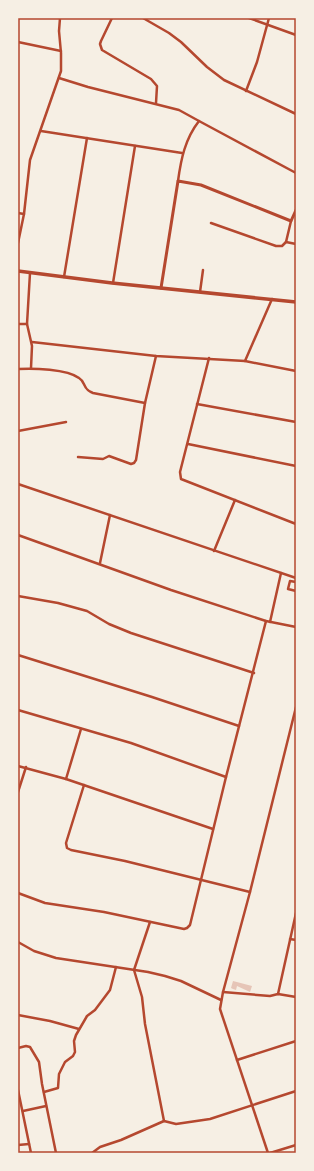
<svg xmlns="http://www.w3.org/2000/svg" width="314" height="1171" font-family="Barlow,sans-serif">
  <rect width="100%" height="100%" fill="#f6efe4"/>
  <polygon fill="#e6c5b7" points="233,981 252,986 250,992 237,986 236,990 233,989 231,988"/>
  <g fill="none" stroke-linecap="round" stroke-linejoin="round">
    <g stroke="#b5482f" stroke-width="2.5">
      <polyline points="112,18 101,41 100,44 102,50 151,79 157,86 156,103"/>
      <polyline points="143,18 169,33 181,42 207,67 224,80 296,114"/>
      <polyline points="249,18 296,35"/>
      <polyline points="18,42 61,51"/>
      <polyline points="59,78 88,87 179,110 199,121 296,173"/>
      <polyline points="246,91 257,62 269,18"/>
      <polyline points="41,131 182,153"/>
      <path d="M178,181C181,159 185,139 199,121"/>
      <polyline points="18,213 24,214"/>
      <polyline points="211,223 276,246 282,246 286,242 291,221"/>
      <polyline points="286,242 296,244"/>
      <polyline points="18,243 24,214 30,160 61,71 61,53 59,31 60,18"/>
      <polyline points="30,273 27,324 32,346 31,368"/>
      <polyline points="64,277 87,138"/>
      <polyline points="113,283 135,146"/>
      <polyline points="200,292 203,270"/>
      <polyline points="18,324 27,324"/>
      <polyline points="32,342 156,356 245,361 296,371"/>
      <polyline points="209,358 180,472 181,479 296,524"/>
      <polyline points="245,361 272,299"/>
      <path d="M18,369C33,368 67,369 79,378C86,382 82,389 93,393L145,403"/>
      <polyline points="197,404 296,422"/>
      <polyline points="18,431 66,422"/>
      <polyline points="188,444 296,466"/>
      <polyline points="78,457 103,459 109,456 131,464 134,463 136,460 145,403 156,356"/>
      <polyline points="18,484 296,578"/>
      <polyline points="18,535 171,590 266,621 296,627"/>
      <polyline points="214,551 235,500"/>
      <polyline points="100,563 110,515"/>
      <polyline points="296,582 290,581 288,589 296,591"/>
      <polyline points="18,596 58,603 87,611 109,624 131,633 254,673"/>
      <polyline points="270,622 281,573"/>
      <polyline points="18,655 152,697 239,726"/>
      <polyline points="18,710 131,743 226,777"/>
      <polyline points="18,766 66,779 213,829"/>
      <polyline points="66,779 81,729"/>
      <polyline points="84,785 66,843 67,848 71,850 125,861 250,892"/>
      <polyline points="18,792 26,767"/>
      <polyline points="18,893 45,903 104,912 184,929 187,928 190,925 226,777 266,621"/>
      <polyline points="150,922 134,970 142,997 145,1024 164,1121"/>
      <polyline points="290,939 296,940"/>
      <polyline points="18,942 34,951 56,958 148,972 165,976 181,981 221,1000"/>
      <polyline points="223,992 270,996 278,994 296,997"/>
      <polyline points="278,994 296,913"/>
      <polyline points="18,1015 50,1021 79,1029"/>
      <polyline points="18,1048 26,1046 30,1047 39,1062 42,1084 56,1153"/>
      <polyline points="237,1060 296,1041"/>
      <polyline points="18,1090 31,1153"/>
      <polyline points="44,1092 58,1088 59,1074 65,1062 73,1056 75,1052 74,1041 76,1035 87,1016 95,1010 110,990 116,967"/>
      <polyline points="23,1111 46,1106"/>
      <polyline points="18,1145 29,1144"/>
      <polyline points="92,1153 100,1147 121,1140 164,1121 176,1124 210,1119 296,1091"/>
      <polyline points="268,1153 220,1009 223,992 250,892 296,707"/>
      <polyline points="270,1153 296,1145"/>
    </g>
    <polyline stroke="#b5482f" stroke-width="3" points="161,288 178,181 201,185 291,221 296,210"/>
    <polyline stroke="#b5482f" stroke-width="3.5" points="18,271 112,283 296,302"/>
  </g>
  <rect width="314" height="1171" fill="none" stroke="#f6efe4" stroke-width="38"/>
  <rect x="19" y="19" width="276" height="1133" fill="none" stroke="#b5482f" stroke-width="1.5"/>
</svg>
